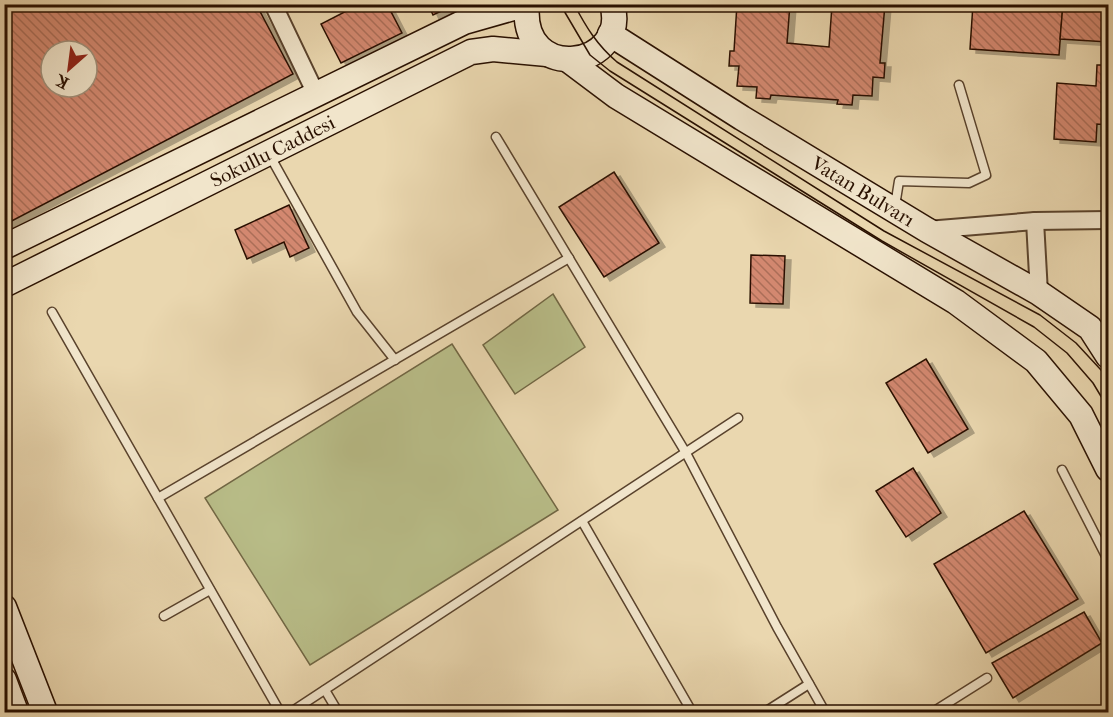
<svg xmlns="http://www.w3.org/2000/svg" width="1113" height="717" font-family="'IM FELL French Canon',serif">
  <defs>
    <pattern id="building-back-hatch" width="6" height="6" patternUnits="userSpaceOnUse" patternTransform="scale(1.5)"><rect width="6" height="6" fill="#d3886f"/><path d="M-1 5l2 2M0 0l6 6M5-1l2 2" fill="none" stroke="#ab6e59"/></pattern>
    <filter id="shadow"><feDropShadow dx="6" dy="4" stdDeviation="0" flood-color="#0004"/></filter>
  </defs>
  <rect width="100%" height="100%" fill="#ead7af"/>
  <filter id="stains"><feTurbulence type="fractalNoise" baseFrequency=".00333" numOctaves="4"/><feColorMatrix values="0 0 0 0 .2 0 0 0 0 .09 0 0 0 0 .02 0 0 0 .5 -.17"/></filter>
  <radialGradient id="worn" r=".72"><stop offset=".6" stop-color="#630" stop-opacity="0"/><stop offset="1" stop-color="#630" stop-opacity=".3"/></radialGradient>
  <g fill="#b9be89" stroke="#716744" stroke-width="1.5">
    <polygon points="553,294 585,347 515,394 483,345"/>
    <polygon points="452,344 558,510 310,665 205,498"/>
  </g>
  <g fill="url(#building-back-hatch)" stroke="#291000" stroke-width="1.5" fill-rule="evenodd" filter="url(#shadow)">
    <path d="M4,4H256L293,74L4,225ZM51,51H87V87H51Z"/>
    <polygon points="360,4 387,4 402,33 341,63 321,24"/>
    <polygon points="428,4 456,4 433,15"/>
    <polygon points="737,4 790,4 787,43 829,47 832,5 831,4 885,4 880,63 885,63 884,78 873,77 872,96 853,95 852,105 837,104 838,100 771,95 770,99 756,98 757,87 737,86 739,66 729,66 730,51 734,51"/>
    <polygon points="973,4 1063,4 1059,55 970,49"/>
    <polygon points="1063,4 1108,4 1108,42 1060,39"/>
    <polygon points="1097,65 1108,65 1108,125 1097,124 1096,142 1054,139 1057,83 1096,86"/>
    <polygon points="614,172 659,243 604,277 559,207"/>
    <polygon points="289,205 309,248 290,257 284,242 247,259 235,230"/>
    <polygon points="751,255 785,256 783,304 750,303"/>
    <polygon points="926,359 968,429 928,453 886,383"/>
    <polygon points="913,468 941,513 906,537 876,491"/>
    <polygon points="1024,511 1078,599 986,653 934,564"/>
    <polygon points="1084,612 1102,643 1013,698 992,663"/>
  </g>
  <g fill="none" stroke-linecap="round" stroke-linejoin="round">
    <defs>
      <g id="lane">
        <polyline points="496,137 686,453 777,627 825,712"/>
        <polyline points="270,156 357,312 395,360"/>
        <polyline points="895,206 899,181 969,183 986,175 959,85"/>
        <polyline points="52,312 280,712"/>
        <polyline points="1062,470 1108,560"/>
        <polyline points="158,498 569,258"/>
        <polyline points="582,521 692,712"/>
        <polyline points="164,616 210,590"/>
        <polyline points="325,690 338,712"/>
        <polyline points="291,712 738,418"/>
        <polyline points="765,712 809,684"/>
        <polyline points="933,712 987,678"/>
      </g>
      <g id="street">
        <polyline points="273,4 316,94"/>
        <polyline points="1035,221 1039,293"/>
        <polyline points="927,230 1035,221 1108,220"/>
      </g>
      <g id="secondary">
        <path d="M527,4C519,86 631,68 612,4"/>
        <path id="s1" d="M610,34L742,118L927,230L1039,293L1090,328L1108,356"/>
        <polyline points="568,60 616,96 956,302 1036,361 1081,415 1108,469"/>
        <polyline points="4,247 464,22 527,4"/>
        <path id="s2" d="M4,285L471,52L493,49L547,54"/>
        <polyline points="4,607 45,712"/>
        <polyline points="4,680 16,712"/>
      </g>
    </defs>
    <use href="#lane" stroke="#59422c" stroke-width="11"/>
    <use href="#street" stroke="#59422c" stroke-width="20"/>
    <use href="#secondary" stroke="#291000" stroke-width="27"/>
    <use href="#lane" stroke="#f1e5cb" stroke-width="8"/>
    <use href="#street" stroke="#f1e5cb" stroke-width="16"/>
    <use href="#secondary" stroke="#f1e5cb" stroke-width="24"/>
    <g stroke="#291000" stroke-width="1.5">
      <polyline points="560,4 590,55 610,71 882,241 1034,327 1067,353 1093,383 1108,408"/>
      <path d="M574,4C586,27 597,45 617,62L884,231L1040,315L1076,343L1101,370L1108,383"/>
    </g>
  </g>
  <g text-anchor="middle" stroke-width="5" stroke-linejoin="round" paint-order="stroke">
    <g font-size="20" fill="#291000" stroke="#f1e5cb">
      <text dy="7" stroke="none"><textPath href="#s2" startOffset="300">Sokullu Caddesi</textPath></text>
      <text dy="7" stroke="none"><textPath href="#s1" startOffset="298">Vatan Bulvarı</textPath></text>
    </g>
  </g>
  <rect width="1113" height="717" fill="none" stroke="#ead7af" stroke-width="24"/>
  <rect x="6" y="6" width="1101" height="705" fill="none" stroke="#291000" stroke-width="3"/>
  <rect x="12" y="12" width="1089" height="693" fill="none" stroke="#291000" stroke-width="1.5"/>
  <g transform="translate(69 69) rotate(208)"><circle r="28" fill="#f1e5cb" stroke="#a1907a" stroke-width="1.5"/>
  <path d="M0-4.5L10 22L0 15L-10 22Z" fill="#8f2418"/>
  <text y="-9" font-size="16" font-weight="bold" text-anchor="middle" fill="#291000">K</text>
  </g>
  <rect width="100%" height="100%" filter="url(#stains)"/>
  <rect width="100%" height="100%" fill="url(#worn)"/>
</svg>
